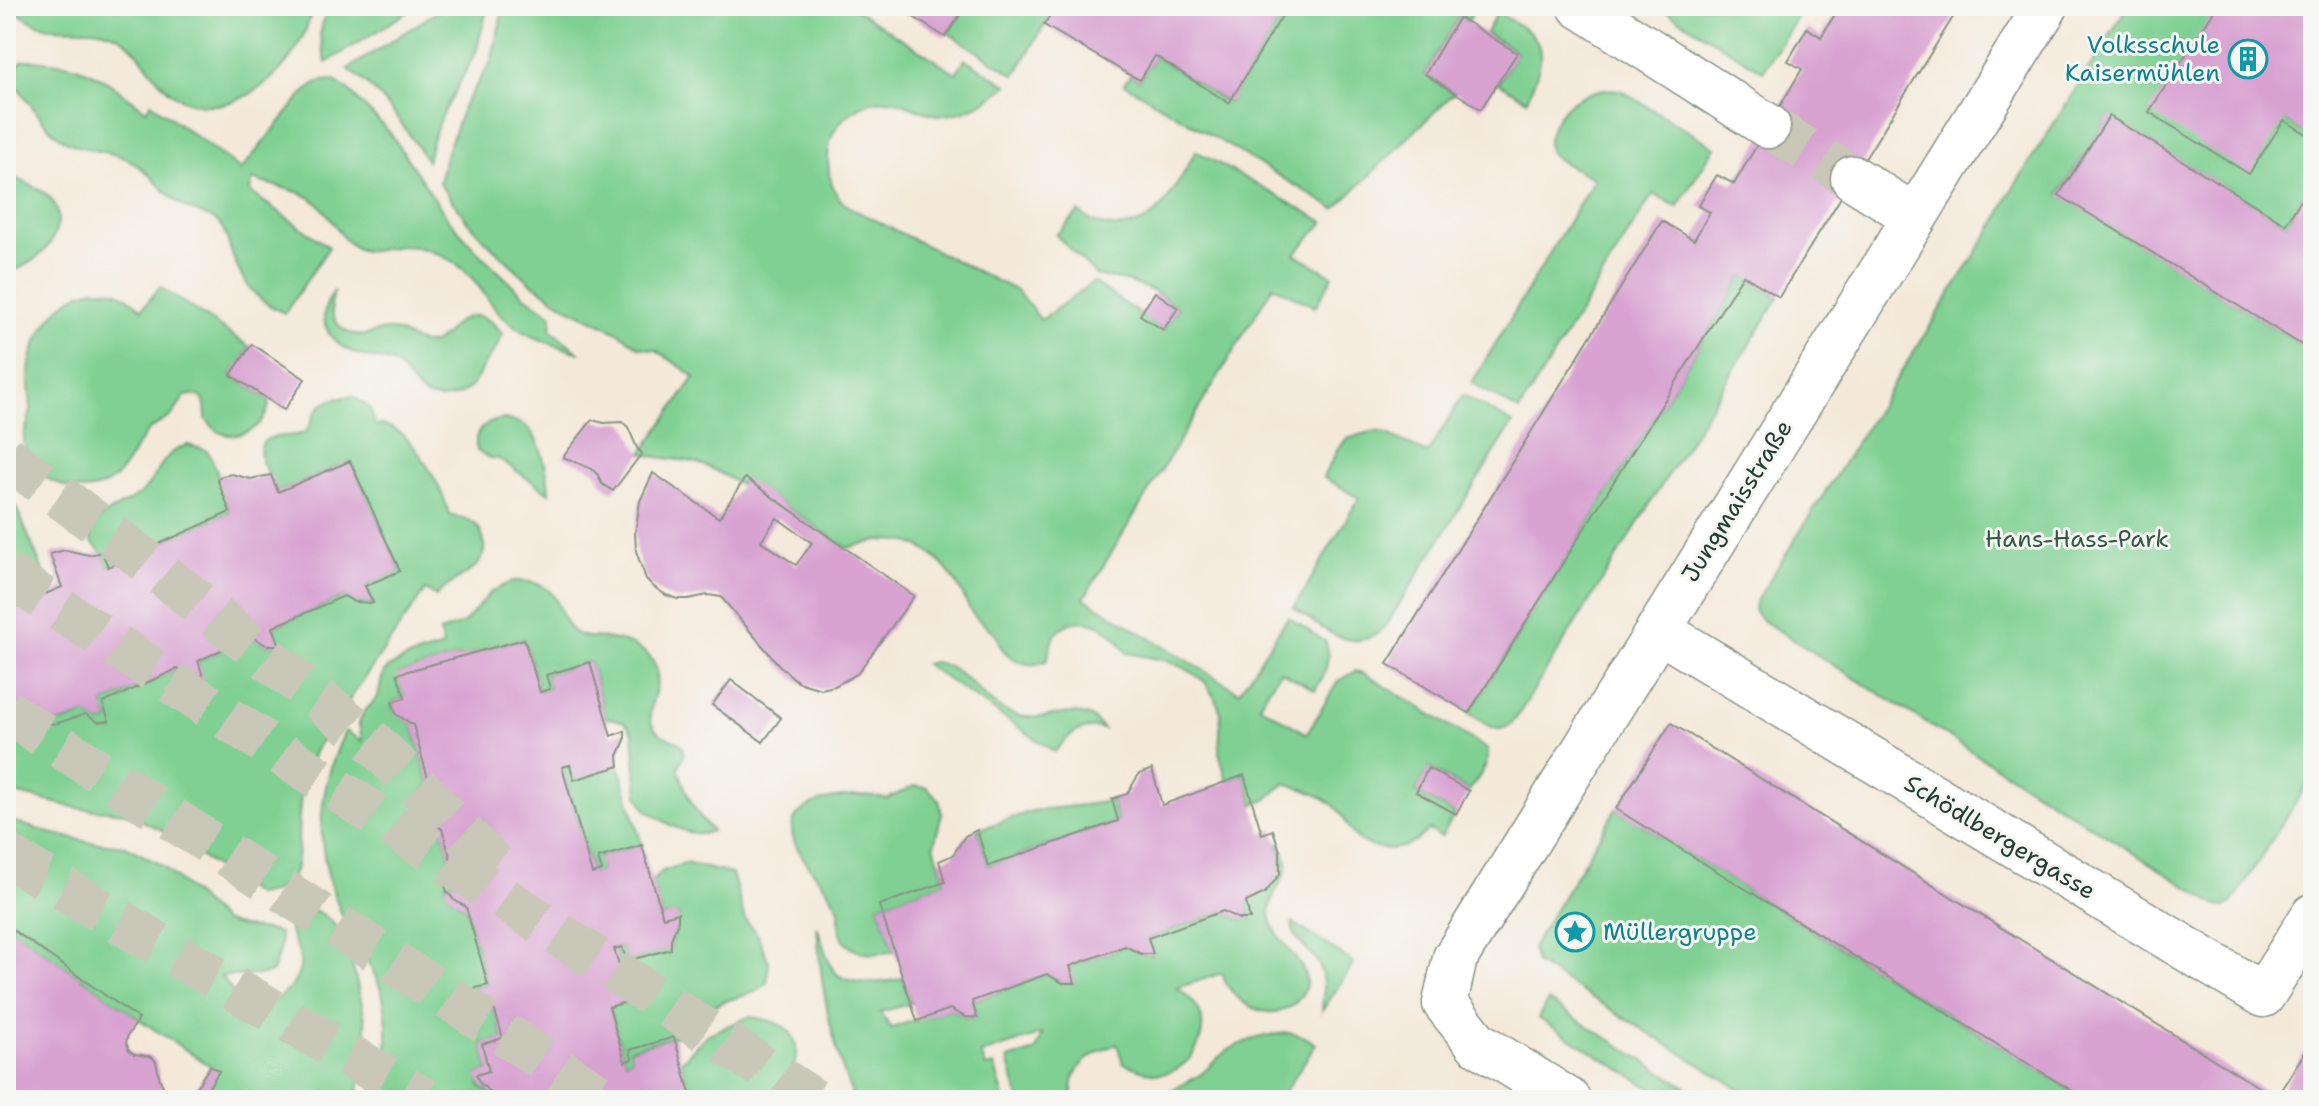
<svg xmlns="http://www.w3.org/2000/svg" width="2319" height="1106" font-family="'Shantell Sans',sans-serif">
  <rect width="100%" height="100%" fill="#f6f6f2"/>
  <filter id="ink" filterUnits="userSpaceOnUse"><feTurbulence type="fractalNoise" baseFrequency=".0125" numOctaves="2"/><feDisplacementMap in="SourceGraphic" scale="16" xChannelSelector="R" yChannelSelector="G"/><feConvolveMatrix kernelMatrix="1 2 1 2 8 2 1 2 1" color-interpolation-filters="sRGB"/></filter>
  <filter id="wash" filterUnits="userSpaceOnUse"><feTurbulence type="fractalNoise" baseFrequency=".006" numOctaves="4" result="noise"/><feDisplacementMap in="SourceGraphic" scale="32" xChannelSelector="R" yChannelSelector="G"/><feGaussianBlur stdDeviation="1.8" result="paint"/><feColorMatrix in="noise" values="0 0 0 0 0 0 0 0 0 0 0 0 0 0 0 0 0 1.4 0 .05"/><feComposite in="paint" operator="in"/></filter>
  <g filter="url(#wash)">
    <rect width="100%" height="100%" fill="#f4e9d9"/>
    <g fill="#7fd092" stroke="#4f8663" stroke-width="2">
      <path d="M10,6H312C305,64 233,131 175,95C152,80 143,51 119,37C93,22 67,34 41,25C29,22 19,14 10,6Z"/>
      <polygon points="327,6 417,6 326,63 320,35"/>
      <path d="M446,6H488L476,52L442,116L432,140L427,161C404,126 383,93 348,69Z"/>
      <path d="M504,6H850L956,73L965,59L1007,85C987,104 951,123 923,111C906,105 895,97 876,101C864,103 843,116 836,128C824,146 826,182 840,199C843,203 850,207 854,210L1017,291L1041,320L1093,282L1163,330L1178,308L1155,292L1143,287L1126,281L1097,276L1056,235L1079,212C1091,223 1103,228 1119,227C1162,226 1177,183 1196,151L1324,222L1295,254L1333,276L1315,307L1273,286L1084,598L1239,692L1288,617L1326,642C1331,661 1325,674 1315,690L1280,671L1259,705L1307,734L1338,681L1356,671L1363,673L1473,740L1488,750C1490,765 1477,779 1469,791L1429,768L1416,792L1455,814L1441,837L1429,830C1422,835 1416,842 1408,845C1391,852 1366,849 1354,835C1346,825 1342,811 1332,804C1318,793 1302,789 1285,783L1266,800L1253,805L1244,775L1227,781L1219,752L1221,713L1216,700L1205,682L1192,672L1169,661L1127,653C1121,646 1117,638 1111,633C1093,617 1063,616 1052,641C1050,647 1049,654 1047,660C1032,670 1009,661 1000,645C996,638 1000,640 995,634C988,626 978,622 972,613C967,606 965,598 961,591C950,571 931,548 908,542C886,537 867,543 847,548L745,479L740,485C722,474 702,461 680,460C667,458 655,458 642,453L695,377L656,350L639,347L618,332L570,309L531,283L491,246L468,222L439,183L444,160L464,105L491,62Z"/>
      <polygon points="966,6 1056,6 1015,75 948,33"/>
      <polygon points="1288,6 1477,6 1468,22 1459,17 1425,74 1454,93 1335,209 1124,84 1130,75 1140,80 1155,56 1228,103"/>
      <polygon points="1657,6 1815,6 1802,10 1763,71"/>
      <polygon points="2128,6 2217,6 2284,120 2313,138 2313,180 2286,224 2109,117 2059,194 2313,352 2313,775 2231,905 2225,907 2218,906 1762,620 1754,610 1755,603 1999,217 2009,195"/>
      <path d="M1497,12C1508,19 1521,25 1530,33C1551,51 1534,81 1527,100L1498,83L1517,52L1486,33Z"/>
      <path d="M23,60C85,61 98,75 146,110L151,103L241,170L302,95L312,86L322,81L333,80L347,89L390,133L448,219L475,249L522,294L552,315L551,330L580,353C549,343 516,335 495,308C482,292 473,275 455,263C440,254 420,246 402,246C388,246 374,254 360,250C339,242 333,214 315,201C297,188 272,187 252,179L250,192L329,247L285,313C256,303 240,279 231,251C228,241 226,231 219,223C210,215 196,214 186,208C163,195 151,170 125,158C106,149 85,152 66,141C40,126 27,94 6,73V63L15,69Z"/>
      <path d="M1603,89L1620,90L1715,147L1677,207L1653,194L1519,411L1472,383L1594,179C1584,172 1558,162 1551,154C1541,139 1558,114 1569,104C1579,96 1591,92 1603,89Z"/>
      <path d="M6,172C19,183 39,185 50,198C69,220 50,251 29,263C22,268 13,270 6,275Z"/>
      <path d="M1743,275L1779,297L1517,717C1500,740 1488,725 1469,713Z"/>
      <path d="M160,287L250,347L231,375L269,400C270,422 243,442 221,433C215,430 210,424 206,419C206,401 205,392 185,396C180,403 177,410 171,416C163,422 154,425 146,433C135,446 126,469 115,478C102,489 86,492 69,488C47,482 23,464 24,437C25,427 31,418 31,408C30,391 27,376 31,359C39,325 71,282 111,290C123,292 133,302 142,309Z"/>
      <path d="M335,290C324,312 339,338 366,335C374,334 381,329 390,330C405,331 414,346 430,343C447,340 452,319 471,316C483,314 495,324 502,333C500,347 491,353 484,365C480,370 479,376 475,381C466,396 442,403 426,396C414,391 407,373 396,365C386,359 371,359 360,355C328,344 312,319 335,290Z"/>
      <path d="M1463,395L1513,423L1385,627C1353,658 1323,628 1294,608L1359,498L1323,477L1338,449L1347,439L1363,434L1376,431L1390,435L1427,454Z"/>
      <path d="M353,396L370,408L375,425C410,421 441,487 450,515C465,518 479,520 483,538C492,572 453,575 436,596L425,590L315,750C309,764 303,778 301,793C299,810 298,827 298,844C297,878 292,891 256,895L162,830L126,813L77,808L6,791V689C11,699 19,715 29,720C47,728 68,722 85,714L98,722L109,721L103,703L177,669L191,679L203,680L198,661L251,636L266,645H279L273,627L344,596L354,602L373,603L365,586L400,570L350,461L278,492C274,482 263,467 261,458C255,425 296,443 307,430C311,425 312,419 315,413C323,399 339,398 353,396Z"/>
      <path d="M505,419C510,421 519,422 524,425C542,438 548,473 549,493L499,459L490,458L477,451C472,430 485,422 505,419Z"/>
      <path d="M188,445C194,447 202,448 207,451C214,456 225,500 230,512L108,567C106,563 105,559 103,555C98,545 86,544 91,529C95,514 129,504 141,493C161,475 158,454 188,445Z"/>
      <polygon points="6,483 43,571 32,575 41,596 6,611"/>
      <path d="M513,581C571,579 551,622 579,635C586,638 595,637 603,638C620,640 642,645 652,660C669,685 638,711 656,730C662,738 675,739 682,745L684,755L678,768C687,794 692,810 712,831L703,834L688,832L672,826L646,810L638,795L633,733C627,721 619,719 606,718L590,662L546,675L550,689L540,692L524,639L398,674L405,698L392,702C396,718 402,715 413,725L435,803L422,806C425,819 433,822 442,829L457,881L445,885C449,897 455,901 466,907L488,985L475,988C478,1000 485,1004 495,1011L503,1038L482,1044L489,1071L477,1075L481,1087L497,1097L498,1100H378C377,1087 382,1077 384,1064C389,1042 388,1019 383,997C377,971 358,950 347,926C314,857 313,800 345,731L362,741L359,724L363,713L378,697L383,674L388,668L407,658L443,647L440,632L464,623L491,592Z"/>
      <path d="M934,662C971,669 978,703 1015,715C1040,723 1068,707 1089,716C1094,718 1099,725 1103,729C1081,724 1068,735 1055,752L925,664Z"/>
      <polygon points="570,765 619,766 642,845 599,857 602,871 592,874 562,767"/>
      <path d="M914,786L928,788L939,800L942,814L934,845L945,882L879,905L894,951C878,954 860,957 847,944C837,934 840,922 839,910C838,906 835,902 833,899C823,881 797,855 793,837C783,795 861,792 887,799Z"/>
      <polygon points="1112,799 1118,821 988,866 977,830 1032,811 1100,803"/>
      <polygon points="1616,809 2087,1100 1757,1100 1536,963 1532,948"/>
      <path d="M6,819L46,832L88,842L126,846L163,866L223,921C241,930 260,927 279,933C283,946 276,960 272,972L262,975L221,976L232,991L236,1007L244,1015C268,1005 304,990 300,958C299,947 290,939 289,927L297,915L313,910C346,922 350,958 358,988C361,1002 366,1017 366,1031C367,1054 361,1078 356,1100H201L218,1071L146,1024L6,925Z"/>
      <path d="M1277,842C1304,873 1268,884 1270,914C1273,943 1308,960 1306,984C1305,990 1302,995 1298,1000C1274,1028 1230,1003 1222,973L1177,988C1188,996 1200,1006 1202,1021C1205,1046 1184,1073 1159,1074C1147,1074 1134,1067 1123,1063L1117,1044C1091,1053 1066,1068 1074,1100H1019L1008,1059L1036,1051L1042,1034L981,1054L986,1067L994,1065L1005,1100H854C832,1045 820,985 817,926C822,939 825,955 832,968C843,988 885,983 903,978L911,1003L880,1012L891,1028L950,1009L965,1017L977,1018L972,1001L1047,974L1063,983H1074L1070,966L1125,946L1141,954H1152L1148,938L1223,911L1239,919H1250L1246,902C1274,888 1287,874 1277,842Z"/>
      <path d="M685,863L732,874L745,920L757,934L769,962L767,983L755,992L722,1002L708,1009L687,1033L630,1049L632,1059L625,1062L609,1007L630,1001L614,949L622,947L627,961L671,948C670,936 678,926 678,914L663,917L652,881L661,872Z"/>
      <path d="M1292,922L1354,963L1322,1011C1323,997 1325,979 1319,965C1311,948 1293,944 1292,922Z"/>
      <polygon points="1548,1001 1707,1100 1670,1100 1538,1018"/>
      <path d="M749,1017C811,1024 800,1054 783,1100H692L681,1062L706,1035Z"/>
      <path d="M1290,1033L1305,1037L1316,1044L1279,1100H1158C1170,1088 1188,1083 1201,1074C1208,1069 1213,1062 1219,1057C1238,1041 1266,1034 1290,1033Z"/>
    </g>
    <g id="blocks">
      <g fill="#d8a2d1" fill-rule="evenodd">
        <polygon points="896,6 966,6 945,37"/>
        <polygon points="1056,6 1288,6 1229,103 1155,56 1140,80 1130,75 1044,25"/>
        <polygon points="1840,6 1960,6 1779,297 1743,275 1469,713 1387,664 1662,221 1694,240 1710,212 1698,206 1717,175 1734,184 1802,69 1788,61 1807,28 1821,37"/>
        <polygon points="2217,6 2313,6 2313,138 2284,120 2249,174 2149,112"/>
        <polygon points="1459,17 1517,53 1481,109 1425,74"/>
        <polygon points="2109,116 2286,224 2313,180 2313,352 2059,195"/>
        <polygon points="1155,292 1178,308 1163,330 1140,315"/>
        <polygon points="252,344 305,379 284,410 231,375"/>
        <polygon points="592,420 604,423 622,422 628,427 637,448 642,453 613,491 602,484 598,475 592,469 563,457"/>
        <polygon points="350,461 400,571 365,586 373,603 354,602 344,596 273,627 280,645 266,645 251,636 198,661 204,680 192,679 177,669 103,703 109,721 98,722 85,714 55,724 28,720 13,703 6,689 6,681 9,680 6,674 6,611 62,587 50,554 65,550 89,555 102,552 108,567 230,512 217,479 222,476 232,474 250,479 271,475 278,492"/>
        <path d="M653,473L719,518L745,478L914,596L857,674L835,686L821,689L798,682L779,665L721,597L708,595L688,599H677L666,595L654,587L646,579L636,551L635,533L640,501ZM777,518L812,543L796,565L761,541Z"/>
        <polygon points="524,639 540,692 550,689 546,675 590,662 611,736 625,731 625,740 618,756 619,766 574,780 570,765 562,767 592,874 602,871 598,858 642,845 663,917 678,913 678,922 671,939 671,949 627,961 622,947 614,949 630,1001 609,1007 625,1062 632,1059 630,1050 674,1037 692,1100 498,1100 479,1082 476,1075 489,1071 482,1044 503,1038 495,1011 483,1004 477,996 475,988 488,985 466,907 454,900 447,892 445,885 457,881 442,829 431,822 424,814 422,806 435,803 413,725 396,714 392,702 405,698 397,674"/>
        <polygon points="731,680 781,718 763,742 712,705"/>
        <polygon points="1671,723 2276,1098 2313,1039 2313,1100 2087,1100 1616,809"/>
        <polygon points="1428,768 1469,791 1456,814 1416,792"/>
        <polygon points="1152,769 1162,805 1244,775 1262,834 1273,830 1280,851 1280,874 1265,893 1246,902 1250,919 1239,919 1223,911 1148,938 1153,954 1141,954 1125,946 1070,966 1075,983 1063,983 1047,974 972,1001 977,1018 965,1017 950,1009 917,1021 879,905 945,882 939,861 953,855 965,836 977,830 988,866 1118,821 1112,799 1127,794 1139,774"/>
        <polygon points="6,925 139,1019 128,1035 126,1042 129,1050 134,1054 152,1057 156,1062 160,1080 165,1090 173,1094 185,1094 193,1092 210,1066 219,1071 201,1100 6,1100"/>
      </g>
    </g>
  </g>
  <g filter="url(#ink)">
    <use href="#blocks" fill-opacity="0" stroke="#8a9386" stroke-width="2"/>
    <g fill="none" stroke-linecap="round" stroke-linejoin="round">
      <polyline stroke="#c9c7b8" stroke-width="44" stroke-dasharray="44 22" stroke-linecap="butt" points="1768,126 1853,178"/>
      <g stroke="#c9c7b8" stroke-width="44" stroke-dasharray="44 22" stroke-linecap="butt">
        <polyline points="6,456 141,557 374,743 509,880"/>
        <polyline points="6,574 813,1100"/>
        <polyline points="6,711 606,1100"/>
        <polyline points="6,855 425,1100"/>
      </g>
      <defs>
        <g id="minor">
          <polyline points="1580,6 1768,126"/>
          <polyline points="1853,178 1914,216"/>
          <polyline points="1658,630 2263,995 2313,916"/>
          <polyline points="1568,1100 1477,1043 1445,1003 1455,958 2046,6"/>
        </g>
      </defs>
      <use href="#minor" stroke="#8a9386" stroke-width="47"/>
      <use href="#minor" stroke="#fff" stroke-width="44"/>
    </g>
  </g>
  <defs>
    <symbol id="building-ring" viewBox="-11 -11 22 22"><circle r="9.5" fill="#f6f6f2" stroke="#0f9aa8" stroke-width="1.5"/><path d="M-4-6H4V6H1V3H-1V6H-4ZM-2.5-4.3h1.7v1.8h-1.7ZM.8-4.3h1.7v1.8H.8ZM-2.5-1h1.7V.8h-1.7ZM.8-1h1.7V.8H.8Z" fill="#0f9aa8"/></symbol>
    <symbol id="sight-ring" viewBox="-11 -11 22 22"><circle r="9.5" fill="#f6f6f2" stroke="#0f9aa8" stroke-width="1.5"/><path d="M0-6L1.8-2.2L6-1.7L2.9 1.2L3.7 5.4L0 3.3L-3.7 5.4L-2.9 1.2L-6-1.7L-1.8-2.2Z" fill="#0f9aa8"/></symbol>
  </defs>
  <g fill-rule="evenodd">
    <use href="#building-ring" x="2226" y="37" width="44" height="44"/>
    <use href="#sight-ring" x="1553" y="910" width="44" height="44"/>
  </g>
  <g text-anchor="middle" stroke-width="6" stroke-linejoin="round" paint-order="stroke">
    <g font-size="24" fill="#0d838f" stroke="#f6f6f2" text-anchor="end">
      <text x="2220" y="53">Volksschule<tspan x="2220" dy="28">Kaisermühlen</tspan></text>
      <text x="1603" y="940" text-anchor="start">Müllergruppe</text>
    </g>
    <g font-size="24" fill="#1f3d34" stroke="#f6f6f2">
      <text transform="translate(1737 501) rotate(-58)" y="8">Jungmaisstraße</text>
      <text transform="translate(2000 837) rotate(31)" y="8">Schödlbergergasse</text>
    </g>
    <g font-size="24" fill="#325a47" stroke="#f6f6f2">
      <text x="2077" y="547">Hans-Hass-Park</text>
    </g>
  </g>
  <rect width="2319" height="1106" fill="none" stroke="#f6f6f2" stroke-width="32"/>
</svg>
